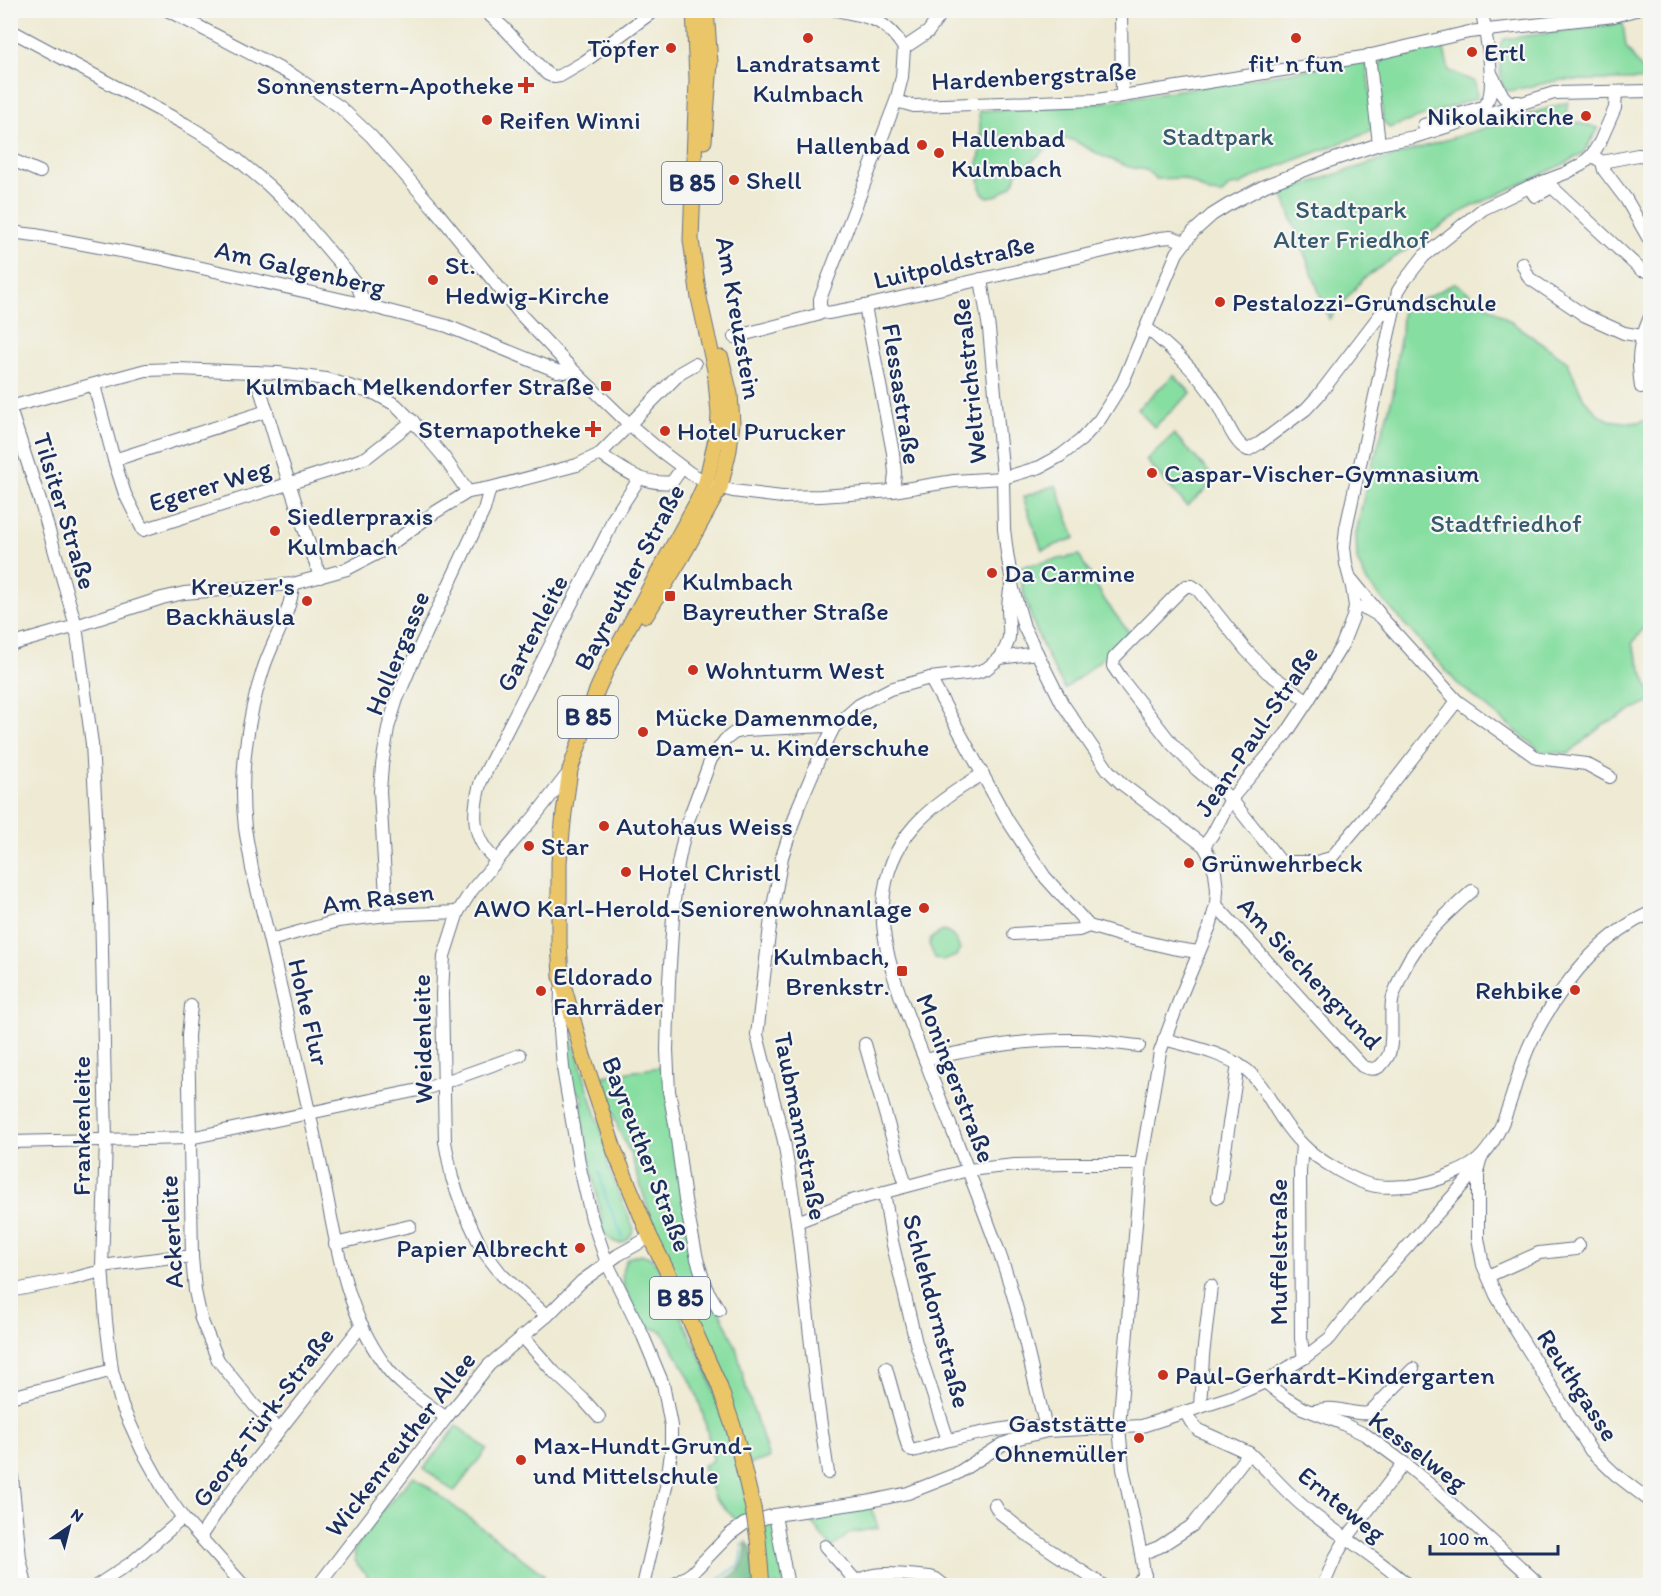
<svg xmlns="http://www.w3.org/2000/svg" width="1661" height="1596" font-family="Itim,sans-serif">
  <rect width="100%" height="100%" fill="#f6f6f2"/>
  <filter id="ink" filterUnits="userSpaceOnUse"><feTurbulence type="fractalNoise" baseFrequency=".0167" numOctaves="2"/><feDisplacementMap in="SourceGraphic" scale="12" xChannelSelector="R" yChannelSelector="G"/><feConvolveMatrix kernelMatrix="1 2 1 2 8 2 1 2 1" color-interpolation-filters="sRGB"/></filter>
  <filter id="wash" filterUnits="userSpaceOnUse"><feTurbulence type="fractalNoise" baseFrequency=".008" numOctaves="4" result="noise"/><feDisplacementMap in="SourceGraphic" scale="24" xChannelSelector="R" yChannelSelector="G"/><feGaussianBlur stdDeviation="1.35" result="paint"/><feColorMatrix in="noise" values="0 0 0 0 0 0 0 0 0 0 0 0 0 0 0 0 0 1.4 0 .05"/><feComposite in="paint" operator="in"/></filter>
  <g filter="url(#wash)">
    <rect width="100%" height="100%" fill="#eeead3"/>
    <g fill="#87dea1" stroke="#518680" stroke-width="1.5">
      <polygon points="1623,23 1626,47 1649,80 1560,80 1509,91 1502,86 1498,48 1504,39"/>
      <polygon points="1443,45 1449,71 1475,82 1477,98 1389,128 1383,121 1378,68 1384,58"/>
      <polygon points="1366,60 1374,126 1367,133 1282,165 1252,178 1240,185 1230,186 1222,194 1209,193 1195,184 1182,178 1156,179 1146,170 1129,167 1102,156 1073,140 1064,139 1048,148 1017,173 1015,180 1012,185 998,195 988,197 983,194 980,187 978,164 981,149 979,111 1098,103"/>
      <polygon points="1568,102 1565,120 1599,128 1583,153 1570,161 1465,210 1363,279 1329,319 1282,193 1333,175"/>
      <polygon points="1455,283 1567,361 1584,399 1598,414 1609,420 1631,423 1650,420 1650,621 1648,621 1632,644 1650,691 1650,702 1604,724 1569,753 1542,752 1457,683 1367,582 1357,560 1356,534 1366,486 1393,395 1397,355 1401,336 1402,310"/>
      <polygon points="1174,375 1191,393 1154,427 1137,409"/>
      <polygon points="1174,434 1216,480 1187,506 1146,460"/>
      <polygon points="1056,485 1075,538 1042,550 1023,497"/>
      <path d="M1079,555L1106,602L1130,634L1103,658L1065,689C1047,659 1033,627 1024,594C1022,585 1020,576 1018,567Z"/>
      <path d="M943,931C953,934 957,940 960,950L956,956L943,961L935,958L929,944L931,938Z"/>
      <path d="M566,1026L569,1029L607,1148L608,1167L634,1229C624,1254 605,1241 599,1222L602,1221L579,1109L583,1103L582,1096L572,1087L565,1050Z"/>
      <polygon points="660,1067 668,1074 693,1244 719,1310 736,1347 747,1391 769,1458 744,1466 655,1231 631,1155 619,1131 605,1086 604,1076"/>
      <path d="M641,1254L649,1257L658,1265L706,1370L743,1480L750,1518L737,1521L714,1497L703,1466L713,1460C708,1434 703,1408 692,1384C683,1365 672,1348 662,1331L644,1326C634,1307 612,1278 628,1258Z"/>
      <polygon points="457,1426 487,1449 454,1492 424,1468"/>
      <polygon points="414,1476 544,1575 537,1585 365,1585 367,1574 356,1564 354,1551 375,1518"/>
      <polygon points="870,1505 878,1528 850,1533 832,1548 806,1515"/>
      <polygon points="775,1515 788,1585 766,1585 762,1518"/>
    </g>
    <path fill="#6dbd87" stroke="#447672" stroke-width="1.5" d="M746,1542L751,1547L756,1585L721,1586C738,1568 746,1572 746,1542Z"/>
    <g fill="none" stroke-linecap="round" stroke-linejoin="round">
      <g stroke="#4fbdc7" stroke-width="2">
        <polyline points="599,1171 606,1198 623,1237"/>
        <polyline points="711,1586 740,1564 742,1556 742,1543"/>
      </g>
    </g>
  </g>
  <g filter="url(#ink)">
    <g fill="none" stroke-linecap="round" stroke-linejoin="round">
      <defs>
        <g id="minor">
          <polyline points="167,10 294,76 340,107 371,136 438,213 522,316 572,369 629,424 662,452 690,473 711,485 733,491 782,497 821,496 893,491 954,481 1003,478 1040,467 1060,456 1081,440 1100,419 1123,382 1177,253 1193,232 1212,215 1228,205 1266,185 1329,161 1379,144 1414,137 1554,93 1650,91"/>
          <polyline points="484,10 505,29 547,74 554,77 560,76 584,62 655,10"/>
          <path d="M835,10C869,17 884,17 904,48"/>
          <polyline points="1121,10 1122,96"/>
          <polyline points="10,30 185,124 213,141 237,159 268,185 297,213 348,273 357,285 365,305"/>
          <polyline points="904,48 928,32 944,10"/>
          <polyline points="1369,55 1379,144"/>
          <polyline points="1492,75 1503,96 1509,102 1519,102"/>
          <polyline points="896,101 914,106 1097,100 1363,57 1469,32 1614,16 1635,10"/>
          <path d="M1424,125L1483,107C1486,103 1489,99 1490,94C1494,71 1485,35 1482,10"/>
          <polyline points="1592,155 1602,162 1604,170 1626,199 1650,241"/>
          <polyline points="10,159 40,172"/>
          <polyline points="1602,162 1638,155 1650,156"/>
          <polyline points="1529,187 1535,196 1552,187 1641,270 1650,271"/>
          <polyline points="10,232 35,235 158,258 365,305 447,326 557,371 565,372 572,369"/>
          <polyline points="1522,263 1529,278 1584,315 1624,333 1642,336"/>
          <polyline points="981,279 989,329 1003,478 1004,529 1007,553 1013,589 1024,627 1062,703 1108,770 1122,784 1204,846 1210,857 1215,872 1217,890 1216,905 1210,926 1182,993 1160,1052 1141,1164 1119,1427 1123,1469 1141,1554 1146,1586"/>
          <polyline points="865,306 893,453 895,473 893,491"/>
          <polyline points="823,312 820,306 820,299 896,101 902,77 904,48"/>
          <path d="M1147,328C1171,349 1198,372 1215,400C1224,414 1233,444 1248,450L1260,443L1306,409L1318,396L1380,315L1394,308"/>
          <polyline points="734,337 817,315 823,312 828,313 865,306 1160,238 1171,237 1185,242"/>
          <polyline points="255,372 278,449 320,577"/>
          <polyline points="94,385 114,460 125,494 143,530 338,468 367,457 413,421"/>
          <path d="M1641,387C1637,357 1638,345 1650,317"/>
          <polyline points="10,407 146,370 178,369 278,373 326,379 376,394 396,405 421,430 443,456 468,492"/>
          <polyline points="10,409 43,510 76,626 92,744 101,903 106,1140 102,1266 106,1321 112,1370 122,1406 142,1450 167,1495 183,1518 244,1586"/>
          <path d="M600,454C622,469 643,486 672,482L682,468"/>
          <polyline points="114,460 267,411"/>
          <polyline points="1352,580 1379,613"/>
          <path d="M293,584C291,614 272,641 263,670C247,719 239,776 245,828C247,842 250,855 252,869C276,965 298,1061 319,1157C335,1229 340,1303 384,1364C398,1385 426,1402 446,1418"/>
          <polyline points="1355,606 1367,609 1381,617 1457,701 1537,758 1586,764 1610,777"/>
          <polyline points="10,645 76,626 162,598 184,593 293,584 347,569 380,552 434,513 468,492 490,488 577,465 600,454 681,372 695,364"/>
          <path d="M1000,658C1013,637 1009,633 1008,610C1008,603 1009,597 1010,590"/>
          <polyline points="930,678 1008,821 1045,877 1089,926 1129,938 1172,948 1198,952"/>
          <polyline points="1308,701 1267,672 1246,650 1198,590 1192,586 1186,586 1180,591 1114,658 1113,666 1123,681 1172,744 1196,769 1231,799 1281,862 1316,862 1331,858 1378,802 1457,701"/>
          <path d="M983,774C930,805 887,837 883,904C879,953 909,1019 927,1065C951,1128 977,1191 1000,1255C1021,1312 1031,1372 1047,1431"/>
          <polyline points="1204,846 1212,835 1231,799 1286,734 1308,701 1342,645 1353,617 1355,606 1352,587 1346,564 1344,547 1346,528 1398,291 1405,280 1424,256 1483,209 1529,187 1566,173 1581,165 1592,155 1600,142 1615,108 1616,92"/>
          <path d="M496,860C471,839 472,811 481,781L607,534L613,519L637,482L636,478"/>
          <path d="M1216,905L1362,1066C1375,1072 1381,1068 1388,1056C1394,1044 1390,1015 1392,1001C1393,995 1396,989 1398,983C1412,944 1442,918 1472,891"/>
          <polyline points="387,915 380,791 382,765 388,728 397,699 410,668 484,510 490,488"/>
          <polyline points="1014,934 1079,930 1089,926"/>
          <polyline points="270,940 338,921 387,915 458,912"/>
          <polyline points="561,990 560,1030 563,1068 580,1168 592,1219 607,1263 643,1336 663,1384 671,1426 671,1453 666,1487 643,1586"/>
          <polyline points="191,1006 188,1036 189,1083 192,1257 195,1291 201,1319 218,1360 254,1405 279,1430"/>
          <path d="M1164,1039C1192,1047 1225,1053 1248,1071C1263,1084 1271,1103 1282,1119C1288,1128 1295,1137 1302,1144C1316,1159 1356,1183 1376,1186C1386,1188 1398,1186 1408,1186C1422,1185 1438,1180 1452,1174C1462,1170 1475,1164 1482,1156C1511,1124 1513,1077 1532,1040C1559,988 1597,937 1650,913"/>
          <polyline points="865,1044 906,1186"/>
          <path d="M925,1060C977,1048 1024,1039 1078,1040C1098,1040 1119,1044 1139,1046"/>
          <polyline points="10,1142 190,1138 428,1088 520,1055"/>
          <polyline points="1302,1145 1300,1171 1301,1339 1304,1358"/>
          <polyline points="1478,1168 1478,1238 1483,1265 1496,1295 1514,1327 1591,1451 1615,1474 1650,1501"/>
          <polyline points="884,1192 892,1241 916,1343 948,1440"/>
          <polyline points="1218,1197 1238,1064"/>
          <polyline points="797,1222 851,1201 968,1170 1015,1165 1066,1164 1141,1164"/>
          <polyline points="335,1244 410,1226"/>
          <polyline points="102,1266 173,1257 192,1257"/>
          <polyline points="1488,1276 1539,1253 1576,1249 1579,1245"/>
          <polyline points="10,1291 71,1279 102,1271"/>
          <polyline points="719,1310 706,1288 697,1259 685,1200 675,1124 669,1091 667,1050 669,981 674,901 678,864 686,826 711,759 725,740 734,733 745,730 827,726 834,727 859,705 890,689 930,678 974,673 986,669 1000,658 1037,653"/>
          <polyline points="547,1316 502,1275 482,1249 464,1211 452,1178 445,1142 442,994 444,956 458,912 472,890 535,816 570,771"/>
          <polyline points="522,1336 554,1372 583,1399 599,1417"/>
          <path d="M886,1368L908,1447L912,1451C925,1448 936,1443 949,1440C967,1436 1029,1421 1043,1429"/>
          <polyline points="1265,1382 1284,1397 1302,1408 1341,1423 1366,1435 1404,1463 1435,1489 1541,1586"/>
          <polyline points="10,1397 63,1384 112,1370"/>
          <polyline points="1200,1407 1203,1356 1211,1286"/>
          <path d="M1314,1411C1321,1409 1327,1408 1334,1409C1346,1410 1357,1415 1369,1413L1413,1369"/>
          <polyline points="1186,1413 1191,1422 1198,1430 1249,1453"/>
          <polyline points="10,1457 20,1558 26,1586"/>
          <polyline points="828,1473 817,1397 797,1222 784,1141 757,1035 771,918 782,857 799,805 824,747 834,727"/>
          <polyline points="995,1505 999,1512 1029,1536 1104,1586"/>
          <polyline points="200,1537 229,1494 362,1325"/>
          <polyline points="825,1546 856,1581"/>
          <path d="M1141,1554L1159,1547L1193,1525L1249,1453C1270,1472 1287,1494 1309,1511C1342,1537 1378,1558 1409,1586"/>
          <polyline points="96,1586 131,1563 183,1518"/>
          <polyline points="318,1586 446,1418 489,1365 547,1316 582,1281 618,1255 650,1237"/>
          <polyline points="672,1586 692,1573 729,1535 744,1524 775,1515"/>
          <polyline points="788,1586 775,1515 866,1502 908,1493 956,1474 1003,1444 1019,1438 1047,1431 1142,1426 1231,1397 1265,1382 1304,1358 1330,1338 1357,1303 1478,1168 1481,1157"/>
          <path d="M853,1586C867,1567 909,1576 930,1577L936,1579L945,1586"/>
          <polyline points="1133,1586 1145,1575"/>
          <polyline points="1323,1586 1336,1556 1346,1539 1404,1463"/>
        </g>
        <g id="major">
          <polyline points="694,10 697,80 691,240 699,298 715,370 719,414 718,431 711,461 706,482 696,504 612,657 597,690 576,753 570,770 564,813 559,862 559,943 561,977 583,1056 615,1152 650,1237 675,1287 719,1385 734,1429 753,1508"/>
          <polyline points="704,141 710,63 706,10"/>
          <polyline points="646,615 681,558 720,488 729,450 732,423 730,394 721,358"/>
          <polyline points="758,1539 762,1586"/>
        </g>
      </defs>
      <use href="#minor" stroke="#657087" stroke-width="14"/>
      <use href="#major" stroke="#657087" stroke-width="17"/>
      <use href="#minor" stroke="#fff" stroke-width="12"/>
      <use href="#major" stroke="#ebc669" stroke-width="15"/>
      <defs>
        <polyline id="major-bridge" points="753,1508 758,1539"/>
      </defs>
      <use href="#major-bridge" stroke="#657087" stroke-width="17" stroke-linecap="butt"/>
      <use href="#major-bridge" stroke="#ebc669" stroke-width="15"/>
    </g>
  </g>
  <g fill="#c8321e" stroke="#f6f6f2" stroke-width="2">
    <circle cx="808" cy="38" r="6"/>
    <circle cx="1296" cy="38" r="6"/>
    <circle cx="671" cy="48" r="6"/>
    <circle cx="1472" cy="52" r="6"/>
    <path d="M523 76h6v6h6v6h-6v6h-6v-6h-6v-6h6z"/>
    <circle cx="1586" cy="116" r="6"/>
    <circle cx="487" cy="120" r="6"/>
    <circle cx="922" cy="145" r="6"/>
    <circle cx="939" cy="153" r="6"/>
    <circle cx="734" cy="180" r="6"/>
    <circle cx="433" cy="280" r="6"/>
    <circle cx="1220" cy="302" r="6"/>
    <rect x="600" y="380" width="12" height="12" rx="3"/>
    <path d="M590 420h6v6h6v6h-6v6h-6v-6h-6v-6h6z"/>
    <circle cx="665" cy="431" r="6"/>
    <circle cx="1152" cy="473" r="6"/>
    <circle cx="275" cy="531" r="6"/>
    <circle cx="992" cy="573" r="6"/>
    <rect x="664" y="590" width="12" height="12" rx="3"/>
    <circle cx="307" cy="601" r="6"/>
    <circle cx="693" cy="670" r="6"/>
    <circle cx="643" cy="732" r="6"/>
    <circle cx="604" cy="826" r="6"/>
    <circle cx="529" cy="846" r="6"/>
    <circle cx="1189" cy="863" r="6"/>
    <circle cx="626" cy="872" r="6"/>
    <circle cx="924" cy="908" r="6"/>
    <rect x="896" y="965" width="12" height="12" rx="3"/>
    <circle cx="1575" cy="990" r="6"/>
    <circle cx="541" cy="991" r="6"/>
    <circle cx="580" cy="1248" r="6"/>
    <circle cx="1163" cy="1375" r="6"/>
    <circle cx="1139" cy="1438" r="6"/>
    <circle cx="521" cy="1460" r="6"/>
  </g>
  <g text-anchor="middle" stroke-width="4.5" stroke-linejoin="round" paint-order="stroke">
    <g fill="#f6f6f2" stroke="#5d6b8a" stroke-width="1.5">
      <rect x="662" y="162" width="60" height="42" rx="4.5"/>
      <rect x="558" y="696" width="60" height="42" rx="4.5"/>
      <rect x="650" y="1277" width="60" height="42" rx="4.5"/>
    </g>
    <g font-size="24" font-weight="bold" fill="#1b2f5e">
      <text x="692" y="191">B 85</text>
      <text x="588" y="725">B 85</text>
      <text x="680" y="1306">B 85</text>
    </g>
    <g font-size="26" fill="#1b2f5e" stroke="#f6f6f2" text-anchor="start">
      <text x="659" y="57" text-anchor="end">Töpfer</text>
      <text x="1484" y="61">Ertl</text>
      <text x="808" y="72" text-anchor="middle">Landratsamt<tspan x="808" dy="30">Kulmbach</tspan></text>
      <text x="1296" y="72" text-anchor="middle">fit' n fun</text>
      <text x="514" y="94" text-anchor="end">Sonnenstern-Apotheke</text>
      <text x="1574" y="125" text-anchor="end">Nikolaikirche</text>
      <text x="499" y="129">Reifen Winni</text>
      <text x="951" y="147">Hallenbad<tspan x="951" dy="30">Kulmbach</tspan></text>
      <text x="910" y="154" text-anchor="end">Hallenbad</text>
      <text x="746" y="189">Shell</text>
      <text x="445" y="274">St.<tspan x="445" dy="30">Hedwig-Kirche</tspan></text>
      <text x="1232" y="311">Pestalozzi-Grundschule</text>
      <text x="594" y="395" text-anchor="end">Kulmbach Melkendorfer Straße</text>
      <text x="581" y="438" text-anchor="end">Sternapotheke</text>
      <text x="677" y="440">Hotel Purucker</text>
      <text x="1164" y="482">Caspar-Vischer-Gymnasium</text>
      <text x="287" y="525">Siedlerpraxis<tspan x="287" dy="30">Kulmbach</tspan></text>
      <text x="1004" y="582">Da Carmine</text>
      <text x="682" y="590">Kulmbach<tspan x="682" dy="30">Bayreuther Straße</tspan></text>
      <text x="295" y="595" text-anchor="end">Kreuzer's<tspan x="295" dy="30">Backhäusla</tspan></text>
      <text x="705" y="679">Wohnturm West</text>
      <text x="655" y="726">Mücke Damenmode,<tspan x="655" dy="30">Damen- u. Kinderschuhe</tspan></text>
      <text x="616" y="835">Autohaus Weiss</text>
      <text x="541" y="855">Star</text>
      <text x="1201" y="872">Grünwehrbeck</text>
      <text x="638" y="881">Hotel Christl</text>
      <text x="912" y="917" text-anchor="end">AWO Karl-Herold-Seniorenwohnanlage</text>
      <text x="890" y="965" text-anchor="end">Kulmbach,<tspan x="890" dy="30">Brenkstr.</tspan></text>
      <text x="553" y="985">Eldorado<tspan x="553" dy="30">Fahrräder</tspan></text>
      <text x="1563" y="999" text-anchor="end">Rehbike</text>
      <text x="568" y="1257" text-anchor="end">Papier Albrecht</text>
      <text x="1175" y="1384">Paul-Gerhardt-Kindergarten</text>
      <text x="1127" y="1432" text-anchor="end">Gaststätte<tspan x="1127" dy="30">Ohnemüller</tspan></text>
      <text x="533" y="1454">Max-Hundt-Grund-<tspan x="533" dy="30">und Mittelschule</tspan></text>
    </g>
    <g font-size="26" fill="#1b2f5e" stroke="#f6f6f2">
      <text transform="translate(1034 76) rotate(-3)" y="9">Hardenbergstraße</text>
      <text transform="translate(954 262) rotate(-13)" y="9">Luitpoldstraße</text>
      <text transform="translate(300 268) rotate(13)" y="9">Am Galgenberg</text>
      <text transform="translate(739 318) rotate(80)" y="9">Am Kreuzstein</text>
      <text transform="translate(969 381) rotate(-96)" y="9">Weltrichstraße</text>
      <text transform="translate(902 394) rotate(81)" y="9">Flessastraße</text>
      <text transform="translate(210 485) rotate(-17)" y="9">Egerer Weg</text>
      <text transform="translate(65 511) rotate(73)" y="9">Tilsiter Straße</text>
      <text transform="translate(629 577) rotate(-62)" y="9">Bayreuther Straße</text>
      <text transform="translate(532 633) rotate(-63)" y="9">Gartenleite</text>
      <text transform="translate(397 653) rotate(-68)" y="9">Hollergasse</text>
      <text transform="translate(1256 731) rotate(-56)" y="9">Jean-Paul-Straße</text>
      <text transform="translate(378 898) rotate(-7)" y="9">Am Rasen</text>
      <text transform="translate(1310 973) rotate(47)" y="9">Am Siechengrund</text>
      <text transform="translate(309 1012) rotate(77)" y="9">Hohe Flur</text>
      <text transform="translate(422 1039) rotate(-91)" y="9">Weidenleite</text>
      <text transform="translate(956 1078) rotate(69)" y="9">Moningerstraße</text>
      <text transform="translate(81 1126) rotate(-90)" y="9">Frankenleite</text>
      <text transform="translate(801 1126) rotate(79)" y="9">Taubmannstraße</text>
      <text transform="translate(647 1154) rotate(69)" y="9">Bayreuther Straße</text>
      <text transform="translate(171 1232) rotate(-93)" y="9">Ackerleite</text>
      <text transform="translate(1278 1252) rotate(-90)" y="9">Muffelstraße</text>
      <text transform="translate(937 1311) rotate(75)" y="9">Schlehdornstraße</text>
      <text transform="translate(1578 1385) rotate(57)" y="9">Reuthgasse</text>
      <text transform="translate(263 1417) rotate(-53)" y="9">Georg-Türk-Straße</text>
      <text transform="translate(400 1444) rotate(-52)" y="9">Wickenreuther Allee</text>
      <text transform="translate(1418 1451) rotate(37)" y="9">Kesselweg</text>
      <text transform="translate(1342 1504) rotate(39)" y="9">Ernteweg</text>
    </g>
    <g font-size="26" fill="#365b6f" stroke="#f6f6f2">
      <text x="1218" y="145">Stadtpark</text>
      <text x="1351" y="218">Stadtpark<tspan x="1351" dy="30">Alter Friedhof</tspan></text>
      <text x="1506" y="532">Stadtfriedhof</text>
    </g>
  </g>
  <rect width="1661" height="1596" fill="none" stroke="#f6f6f2" stroke-width="36"/>
  <g transform="translate(69 1527) rotate(35)" stroke="#f6f6f2" stroke-width="4.5" paint-order="stroke">
  <path d="M0-4.5L10 22L0 15L-10 22Z" fill="#1b2f5e"/>
  <text y="-9" font-size="16" font-weight="bold" text-anchor="middle" fill="#1b2f5e">N</text>
  </g>
  <path d="M1430 1545v9h128v-9" fill="none" stroke="#1b2f5e" stroke-width="3"/>
  <text x="1439" y="1545" font-size="18" fill="#1b2f5e" stroke="#f6f6f2" stroke-width="4.5" paint-order="stroke">100 m</text>
</svg>
